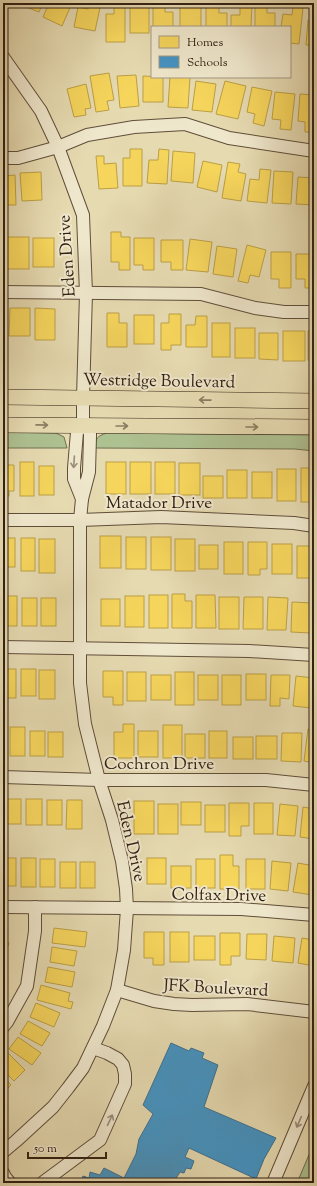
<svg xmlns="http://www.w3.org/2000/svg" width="317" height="1186" font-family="'Sorts Mill Goudy',serif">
  <rect width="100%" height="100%" fill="#e6dab1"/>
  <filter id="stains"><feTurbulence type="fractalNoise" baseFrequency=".005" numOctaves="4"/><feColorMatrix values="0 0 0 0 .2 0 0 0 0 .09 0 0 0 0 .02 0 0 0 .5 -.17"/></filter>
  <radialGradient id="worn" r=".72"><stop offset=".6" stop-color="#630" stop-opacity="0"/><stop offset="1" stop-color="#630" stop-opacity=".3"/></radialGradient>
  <g fill="#aec191" stroke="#707052">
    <polygon points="3,432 56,433 64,437 67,448 3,448"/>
    <path d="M107,433L314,435V451L295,449L94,448C96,438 97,436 107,433Z"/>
    <polygon points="314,1143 314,1183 297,1183"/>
  </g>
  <g fill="#f6d55c" stroke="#bb9f46">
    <polygon points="19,3 43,3 39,12 19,4"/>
    <polygon points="49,3 72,3 62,26 43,17"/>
    <polygon points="89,3 101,3 95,31 74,27 78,7 88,9"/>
    <polygon points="153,3 165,3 165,12 173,12 173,27 153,27"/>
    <rect x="180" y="4" width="21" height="23"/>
    <polygon points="206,4 219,4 219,13 227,13 227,27 206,27"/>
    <polygon points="240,4 252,4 251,27 231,27 231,15 240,15"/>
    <polygon points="255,4 267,4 267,13 275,13 275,27 255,27"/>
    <polygon points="114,6 125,6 125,42 106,42 106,14 114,14"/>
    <rect x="130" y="6" width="19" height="27"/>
    <polygon points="293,7 303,8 299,44 290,43 290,27 281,27 283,14 292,15"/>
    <polygon points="308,20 314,20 314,45 306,45"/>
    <polygon points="109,73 114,100 107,101 109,110 96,112 90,76"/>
    <polygon points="136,75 139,106 120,108 117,76"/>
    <polygon points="143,76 163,77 163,102 143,102"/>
    <polygon points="170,77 190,77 188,108 168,107"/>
    <polygon points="196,81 216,84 212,112 192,110"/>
    <polygon points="225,81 246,86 238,119 216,114"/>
    <polygon points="86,84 91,108 85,109 86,115 74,117 67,89"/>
    <polygon points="252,87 272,91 264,126 253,123 255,114 247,112"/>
    <polygon points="275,92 295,94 291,130 280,129 281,120 272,119"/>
    <polygon points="300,94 314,95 314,132 305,132 305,122 298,121"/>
    <polygon points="130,149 142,149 142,186 123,186 123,158 130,158"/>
    <polygon points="159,149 169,150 167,184 147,183 149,160 158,160"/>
    <polygon points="173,151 195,153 193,183 171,181"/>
    <polygon points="96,156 104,156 104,164 116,163 118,188 99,189"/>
    <polygon points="203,161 222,165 217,192 197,187"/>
    <polygon points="228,162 240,164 238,172 246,174 241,201 222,198"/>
    <polygon points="260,169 271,170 267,203 247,201 250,179 259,180"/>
    <polygon points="274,171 293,172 291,204 272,203"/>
    <polygon points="41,172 42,200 22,201 20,173"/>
    <polygon points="15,175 16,205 3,205 4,176"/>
    <polygon points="298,177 314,178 314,205 296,204"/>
    <polygon points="111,232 121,232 121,237 130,237 130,270 119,270 119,262 111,262"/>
    <rect x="7" y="237" width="22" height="32"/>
    <rect x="3" y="238" width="1" height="29"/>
    <rect x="33" y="238" width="21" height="29"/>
    <polygon points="134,238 154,238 154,270 143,270 143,265 134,265"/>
    <polygon points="190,239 212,242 208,272 186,270"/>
    <polygon points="161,240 183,240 183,270 171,270 171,262 161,262"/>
    <polygon points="247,245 266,250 259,277 250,275 248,283 238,281"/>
    <polygon points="217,246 237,249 233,277 213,274"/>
    <polygon points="271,252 291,252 291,288 279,288 279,279 271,279"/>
    <polygon points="296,254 314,254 314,288 305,288 305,279 296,279"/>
    <polygon points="10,308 30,308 30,336 9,336"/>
    <polygon points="35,308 55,309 55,340 35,340"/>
    <polygon points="107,313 119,313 119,323 127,323 127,347 107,347"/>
    <polygon points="169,314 181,314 181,345 171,345 171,350 161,350 161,323 169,323"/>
    <rect x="134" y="315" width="20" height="29"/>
    <polygon points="196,316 207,316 207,347 186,347 186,325 195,325"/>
    <rect x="3" y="320" width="1" height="20"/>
    <rect x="212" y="323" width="18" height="34"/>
    <rect x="235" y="328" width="20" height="30"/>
    <rect x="283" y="331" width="22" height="30"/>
    <rect x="308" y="331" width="6" height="29"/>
    <polygon points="259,333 278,333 278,360 259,359"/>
    <rect x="20" y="462" width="14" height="34"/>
    <rect x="106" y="462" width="20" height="32"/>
    <rect x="130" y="462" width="21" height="32"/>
    <rect x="155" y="462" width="20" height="32"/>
    <rect x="179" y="463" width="21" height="32"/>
    <polygon points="3,465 14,465 14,491 9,491 9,496 3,496"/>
    <rect x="39" y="466" width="15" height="29"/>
    <rect x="301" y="468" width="13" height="34"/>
    <rect x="277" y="469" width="19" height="32"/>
    <rect x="227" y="470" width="20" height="28"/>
    <rect x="252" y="472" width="20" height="26"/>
    <rect x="203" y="476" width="20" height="22"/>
    <rect x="100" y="536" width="21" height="32"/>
    <rect x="126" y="537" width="20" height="32"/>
    <rect x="151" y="537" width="20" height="33"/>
    <rect x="3" y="538" width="12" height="29"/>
    <rect x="21" y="538" width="14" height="33"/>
    <rect x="39" y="539" width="16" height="34"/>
    <rect x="175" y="539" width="20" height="32"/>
    <rect x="224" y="542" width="19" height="32"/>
    <polygon points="248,542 267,542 267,569 260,569 260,575 248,575"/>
    <rect x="272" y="544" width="20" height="30"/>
    <rect x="199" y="545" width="19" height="24"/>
    <rect x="297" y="546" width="17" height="32"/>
    <polygon points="172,594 185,594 185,601 192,601 192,628 172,628"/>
    <rect x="149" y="595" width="19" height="33"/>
    <polygon points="196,595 215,595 216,628 196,628"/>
    <rect x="3" y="596" width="14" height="30"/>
    <rect x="125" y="596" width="19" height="31"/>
    <rect x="219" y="597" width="20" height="32"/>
    <polygon points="244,597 263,597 263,629 243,629"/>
    <polygon points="268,597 288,598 286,630 267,630"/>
    <rect x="22" y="598" width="15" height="28"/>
    <rect x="41" y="598" width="15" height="28"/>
    <rect x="101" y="599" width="19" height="27"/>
    <polygon points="292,602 312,603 310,633 291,632"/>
    <rect x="3" y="669" width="13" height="29"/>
    <rect x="21" y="669" width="15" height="27"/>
    <rect x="39" y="670" width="16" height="29"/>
    <polygon points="103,671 123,671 123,705 113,705 113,697 103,697"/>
    <rect x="127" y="672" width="19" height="29"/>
    <rect x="175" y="672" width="19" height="33"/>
    <rect x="246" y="674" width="20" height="26"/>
    <rect x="151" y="675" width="20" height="25"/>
    <rect x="198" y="675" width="20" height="25"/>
    <rect x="222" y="675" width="19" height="30"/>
    <polygon points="271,675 290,675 289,699 280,698 280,706 270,706"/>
    <polygon points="296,676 314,678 311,708 293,706"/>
    <polygon points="123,724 134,724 134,758 114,758 114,732 123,732"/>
    <rect x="163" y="725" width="19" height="33"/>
    <rect x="10" y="727" width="15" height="29"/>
    <rect x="3" y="728" width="3" height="28"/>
    <polygon points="308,729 314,730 314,763 304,761"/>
    <rect x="30" y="731" width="15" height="25"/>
    <rect x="138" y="731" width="20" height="26"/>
    <rect x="209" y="731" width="18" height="27"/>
    <rect x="48" y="732" width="15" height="25"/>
    <polygon points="282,733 302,733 301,762 281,761"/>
    <rect x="185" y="734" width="20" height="24"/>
    <rect x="256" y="736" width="21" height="23"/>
    <rect x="233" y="737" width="20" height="22"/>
    <rect x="5" y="799" width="16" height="25"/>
    <rect x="26" y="799" width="16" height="26"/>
    <rect x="47" y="800" width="15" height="25"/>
    <polygon points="67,800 82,800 82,829 66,829"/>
    <rect x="134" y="801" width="20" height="33"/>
    <rect x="181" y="802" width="20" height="23"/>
    <polygon points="229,803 249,803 249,826 241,826 241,836 229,836"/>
    <rect x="254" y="803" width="19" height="31"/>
    <rect x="158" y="804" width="20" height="30"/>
    <polygon points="280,804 298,806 295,836 277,835"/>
    <rect x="205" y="805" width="20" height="27"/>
    <polygon points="303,807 314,809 314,839 300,837"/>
    <polygon points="220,855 233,855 233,866 239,866 239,889 220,889"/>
    <rect x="3" y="858" width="13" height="28"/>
    <rect x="21" y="858" width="15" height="29"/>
    <rect x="147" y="858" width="19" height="26"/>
    <rect x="40" y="859" width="15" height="28"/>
    <rect x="196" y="859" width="19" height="29"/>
    <rect x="246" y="859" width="19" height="30"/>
    <polygon points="272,861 291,863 288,891 270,889"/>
    <rect x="60" y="862" width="16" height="26"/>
    <rect x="80" y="862" width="15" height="26"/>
    <polygon points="298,863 314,866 313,895 293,892"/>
    <rect x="171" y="866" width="20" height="22"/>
    <polygon points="54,928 87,932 85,947 52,943"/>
    <polygon points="144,932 164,932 164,965 153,965 153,958 144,958"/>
    <rect x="170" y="932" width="19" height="30"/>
    <polygon points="220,933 240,933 240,956 231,956 231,965 220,965"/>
    <polygon points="247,934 267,934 266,960 246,959"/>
    <rect x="194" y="936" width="21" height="24"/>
    <polygon points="274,936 295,938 293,963 272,961"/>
    <polygon points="302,938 314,940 314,966 298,963"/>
    <polygon points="3,941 9,943 4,958 3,958"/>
    <polygon points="52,947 77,951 74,966 50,962"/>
    <polygon points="48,967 75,972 72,987 45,982"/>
    <polygon points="41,985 70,993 68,1001 73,1002 71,1009 37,1000"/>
    <polygon points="36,1003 60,1013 54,1027 30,1017"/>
    <polygon points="28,1021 50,1033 42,1046 20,1034"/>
    <polygon points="18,1037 41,1053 32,1065 9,1049"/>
    <polygon points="7,1052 25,1070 14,1081 3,1070 3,1056"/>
    <polygon points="3,1076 11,1085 3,1093"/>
  </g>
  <polygon fill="#4393c3" stroke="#3e708e" points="171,1043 189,1051 191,1048 204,1053 202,1058 218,1065 204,1107 276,1138 264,1159 256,1179 189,1148 185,1157 194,1161 191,1169 186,1168 184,1173 180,1172 173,1183 80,1183 83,1176 89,1178 90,1172 100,1175 104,1168 124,1178 136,1154 139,1139 153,1114 143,1105"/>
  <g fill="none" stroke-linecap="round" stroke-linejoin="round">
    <defs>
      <g id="minor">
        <polyline points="3,57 41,111 58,147 83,215 86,293 83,398 83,425 77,432 74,468 74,479 82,499"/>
        <polyline points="3,158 18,158 58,147 87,135 134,127 185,124 229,138 314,151"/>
        <polyline points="3,292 201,294 255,308 284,312 314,312"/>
        <polyline points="3,520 80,520 161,517 294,523 314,526"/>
        <polyline points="3,647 249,651 314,655"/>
        <polyline points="3,777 99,780 266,780 314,785"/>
        <polyline points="3,907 241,909 314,915"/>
        <polyline points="117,990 154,1001 174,1004 192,1005 247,1004 314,1012"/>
        <polyline points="3,1027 7,1022 27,986 35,931 35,907"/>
        <polyline points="3,1152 16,1141 53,1107 68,1088 83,1068 103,1026 117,990 124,950 127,909 126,889 122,861 112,820 99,780 85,724 80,683 80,520 82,499 89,472 90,436 90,431 83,425"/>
        <polyline points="3,1173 5,1177 10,1183"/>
        <polyline points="42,1183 100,1140 125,1084 125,1074 123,1065 118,1059 107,1053 93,1048"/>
        <polyline points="273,1183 314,1086"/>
      </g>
      <g id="major">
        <polyline points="3,397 314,401"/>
        <polyline points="3,425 314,427"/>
      </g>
    </defs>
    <use href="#minor" stroke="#5f4e3a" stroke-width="14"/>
    <use href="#major" stroke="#322013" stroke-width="16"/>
    <use href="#minor" stroke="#efe7cc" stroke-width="12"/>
    <use href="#major" stroke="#e6dab1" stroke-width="15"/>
  </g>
  <defs><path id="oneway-shaft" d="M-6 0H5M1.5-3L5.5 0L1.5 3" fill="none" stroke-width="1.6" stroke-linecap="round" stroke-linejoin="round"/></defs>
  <g stroke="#8c7d62">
    <use href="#oneway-shaft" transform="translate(205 400) rotate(-179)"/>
    <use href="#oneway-shaft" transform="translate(42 425) rotate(1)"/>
    <use href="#oneway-shaft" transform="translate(122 426)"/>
    <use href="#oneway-shaft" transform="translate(252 427)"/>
  </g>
  <g stroke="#9a8d79">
    <use href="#oneway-shaft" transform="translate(74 462) rotate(94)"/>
    <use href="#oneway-shaft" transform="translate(110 1120) rotate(-65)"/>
    <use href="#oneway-shaft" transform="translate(299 1122) rotate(113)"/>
  </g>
  <g text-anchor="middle" stroke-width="4" stroke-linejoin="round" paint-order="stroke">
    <g font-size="17" fill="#322013" stroke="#efe7cc">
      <text transform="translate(66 256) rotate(-94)" y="6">Eden Drive</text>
      <text transform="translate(159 380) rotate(1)" y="6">Westridge Boulevard</text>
      <text x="159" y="508">Matador Drive</text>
      <text x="159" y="769">Cochron Drive</text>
      <text transform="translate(132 841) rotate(77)" y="6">Eden Drive</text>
      <text transform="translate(219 894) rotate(1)" y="6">Colfax Drive</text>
      <text transform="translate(216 987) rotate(3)" y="6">JFK Boulevard</text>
    </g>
  </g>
  <rect width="317" height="1186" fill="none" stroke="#e6dab1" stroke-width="16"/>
  <rect x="4" y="4" width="309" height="1178" fill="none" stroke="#322013" stroke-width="2"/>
  <rect x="8" y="8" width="301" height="1170" fill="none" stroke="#322013"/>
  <rect x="151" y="26" width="140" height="52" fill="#efe7cc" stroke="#a39782"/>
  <rect x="159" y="36" width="20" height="12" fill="#f6d55c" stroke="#a39782"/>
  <text x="187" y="46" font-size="12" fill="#322013">Homes</text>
  <rect x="159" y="56" width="20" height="12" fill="#4393c3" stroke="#a39782"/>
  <text x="187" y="66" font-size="12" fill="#322013">Schools</text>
  <path d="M28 1152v6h78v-6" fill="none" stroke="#322013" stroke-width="2"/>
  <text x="34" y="1152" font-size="12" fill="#322013" stroke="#efe7cc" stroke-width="3" paint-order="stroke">50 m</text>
  <rect width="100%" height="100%" filter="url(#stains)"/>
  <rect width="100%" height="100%" fill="url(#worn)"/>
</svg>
